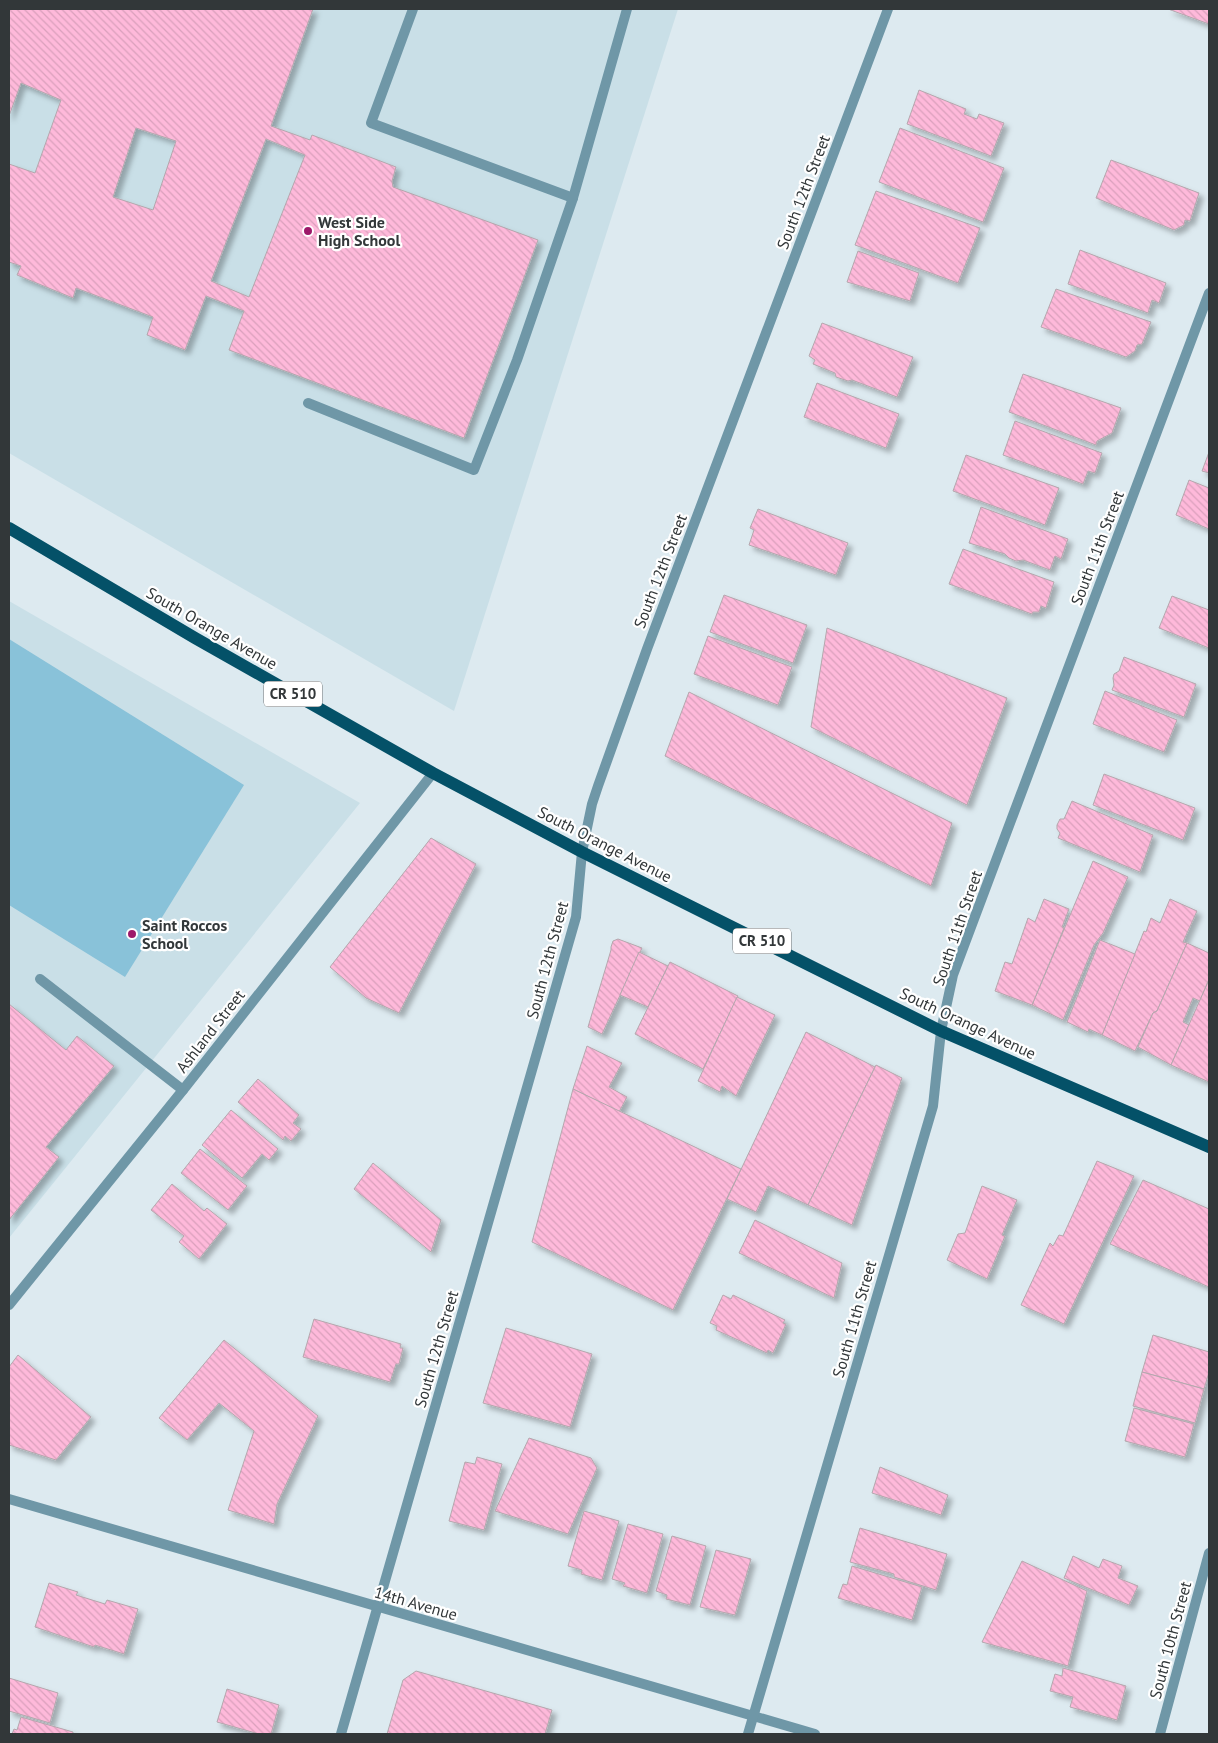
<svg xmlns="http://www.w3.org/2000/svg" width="1218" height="1743" font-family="'PT Sans',sans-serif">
  <defs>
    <pattern id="building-back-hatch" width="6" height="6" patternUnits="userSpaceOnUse" patternTransform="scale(1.25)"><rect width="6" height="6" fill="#feb9da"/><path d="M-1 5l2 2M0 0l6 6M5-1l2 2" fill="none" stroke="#daa0bc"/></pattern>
    <filter id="shadow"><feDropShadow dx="4.5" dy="4.5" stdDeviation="2.5" flood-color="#0004"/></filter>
  </defs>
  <rect width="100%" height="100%" fill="#ddeaf0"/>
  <g fill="#c9dfe7">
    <polygon points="9,9 678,9 454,711 9,453"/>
    <polygon points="9,601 360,803 9,1238"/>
  </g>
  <polygon fill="#89c2d9" points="9,639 244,785 125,977 9,905"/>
  <g fill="url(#building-back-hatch)" stroke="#b4a7ad" fill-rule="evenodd" filter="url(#shadow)">
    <path d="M9,9H313L271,126L310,140L312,135L396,167L392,181L393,187L538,240L464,438L229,350L244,311L206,296L185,350L147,335L153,317L76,288L73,298L17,275L21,266L9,262V164L35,173L61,100L21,83L9,116ZM136,128L176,141L153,210L113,197ZM266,139L305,155L249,297L211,281Z"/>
    <polygon points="1168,9 1209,9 1209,24"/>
    <polygon points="919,90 966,109 964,114 977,119 979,114 1004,123 991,156 907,124"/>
    <polygon points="900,128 1004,168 983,222 879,182"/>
    <polygon points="1111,160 1199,193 1190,221 1185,220 1184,225 1174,230 1096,198"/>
    <polygon points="876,191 980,228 958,283 855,245"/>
    <polygon points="1080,250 1166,283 1159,303 1152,300 1148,313 1068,284"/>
    <polygon points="858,251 919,273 910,301 847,282"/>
    <polygon points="1056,289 1151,322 1142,344 1137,345 1135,351 1126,357 1041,327"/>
    <polygon points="822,323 913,357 897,397 852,380 848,381 836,377 835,373 813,364 815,360 809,356"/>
    <polygon points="1023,374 1121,408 1112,433 1097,441 1096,445 1009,412"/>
    <polygon points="817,383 899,414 886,448 804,417"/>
    <polygon points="1015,421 1102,453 1095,473 1088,471 1083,484 1003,455"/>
    <polygon points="1209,452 1209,473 1202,471"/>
    <polygon points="966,455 1059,488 1045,525 953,491"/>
    <polygon points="1189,480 1209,488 1209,529 1176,515"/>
    <polygon points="981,507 1068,539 1061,559 1055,556 1050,570 1023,560 1016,561 1009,558 1005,554 969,543"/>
    <polygon points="758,509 848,543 836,575 749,545 754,530 750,528"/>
    <polygon points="963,549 1054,582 1046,608 1041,606 1039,612 1033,612 1032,614 949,584"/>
    <polygon points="724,595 807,625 793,663 710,632"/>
    <polygon points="1172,596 1209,610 1209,648 1159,628"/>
    <polygon points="827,628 1007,698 967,805 811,727"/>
    <polygon points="708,636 792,667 778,705 694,674"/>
    <polygon points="1124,657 1196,684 1184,717 1112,690 1114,685 1113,678 1114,674 1119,671"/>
    <polygon points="1105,691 1177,720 1164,752 1093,724"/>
    <polygon points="689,692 952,823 931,886 665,756"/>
    <polygon points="1104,774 1195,808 1183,840 1093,805"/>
    <polygon points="1072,801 1153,835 1140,872 1058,838 1060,833 1057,829 1057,825 1060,819 1064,819"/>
    <polygon points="431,838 476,864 399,1013 366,998 330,967"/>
    <polygon points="1093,861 1128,877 1103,933 1094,945 1063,1020 1032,1005"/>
    <polygon points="1044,899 1069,909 1062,927 1064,928 1032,1005 995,991 1005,962 1012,964 1028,918 1035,922"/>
    <polygon points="1170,899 1197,911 1183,942 1187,943 1157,1011 1153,1013 1135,1051 1102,1035 1144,931 1146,932 1151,918 1160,923"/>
    <polygon points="618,939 642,948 602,1034 588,1027 611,950 611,947 613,941"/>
    <polygon points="1100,940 1135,954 1102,1035 1089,1029 1088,1032 1067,1022"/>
    <polygon points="1187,943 1209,953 1209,979 1200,1001 1193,998 1183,1022 1189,1025 1171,1065 1138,1047 1153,1013 1157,1011"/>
    <polygon points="639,952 668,966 648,1007 620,995"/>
    <polygon points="670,962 738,996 703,1069 635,1034"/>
    <polygon points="1208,982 1209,983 1209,1082 1171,1065"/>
    <polygon points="737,997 775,1015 736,1096 722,1086 720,1092 698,1081"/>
    <polygon points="9,1004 66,1050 77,1036 114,1066 46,1147 59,1157 9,1220"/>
    <polygon points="806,1032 875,1067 808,1205 768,1186 756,1212 727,1199"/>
    <polygon points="587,1046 622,1063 609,1087 627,1097 619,1112 573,1089"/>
    <polygon points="876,1065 902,1078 852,1225 808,1205"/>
    <polygon points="258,1079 299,1115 293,1123 301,1129 291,1141 285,1136 283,1140 238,1102"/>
    <polygon points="573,1089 741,1169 673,1310 532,1242"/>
    <polygon points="231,1110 278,1149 269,1160 262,1154 242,1178 202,1145"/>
    <polygon points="200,1149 247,1186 228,1210 181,1173"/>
    <polygon points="1097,1161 1134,1176 1064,1324 1021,1305 1050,1243 1053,1246 1059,1235 1063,1236"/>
    <polygon points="373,1163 441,1220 431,1252 354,1189"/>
    <polygon points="1143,1180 1209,1209 1209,1287 1110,1244"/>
    <polygon points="172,1184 204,1211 207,1208 227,1224 199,1259 179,1242 184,1236 151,1210"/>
    <polygon points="982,1186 1017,1200 1002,1235 1005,1236 987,1279 947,1260 958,1234 965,1233"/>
    <polygon points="755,1220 842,1263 834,1298 739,1253"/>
    <polygon points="723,1295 731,1299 733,1295 785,1320 783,1323 786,1324 773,1353 768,1350 767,1353 716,1330 717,1326 710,1323"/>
    <polygon points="314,1319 401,1344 400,1348 403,1348 399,1364 396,1364 390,1382 303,1357"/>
    <polygon points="506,1328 592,1354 570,1427 483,1403"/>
    <polygon points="1153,1335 1209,1352 1209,1372 1204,1389 1142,1372"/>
    <polygon points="224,1340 318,1416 277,1504 274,1524 228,1510 254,1431 219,1403 187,1440 159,1418"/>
    <polygon points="18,1355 91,1417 56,1460 9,1445 9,1367"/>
    <polygon points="1142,1372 1204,1389 1195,1423 1133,1406"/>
    <polygon points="1134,1408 1194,1424 1185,1457 1125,1441"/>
    <polygon points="529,1438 591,1458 597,1468 568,1534 495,1511"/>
    <polygon points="477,1457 502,1464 484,1530 449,1521 465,1462 475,1464"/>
    <polygon points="880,1467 948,1495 941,1515 872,1493"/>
    <polygon points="584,1511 619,1521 602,1580 581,1574 582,1570 568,1566"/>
    <polygon points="628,1524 663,1534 647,1593 623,1586 625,1583 612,1579"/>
    <polygon points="860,1528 947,1554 936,1590 894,1577 894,1574 850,1562"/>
    <polygon points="672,1536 706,1546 690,1605 666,1599 667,1595 656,1591"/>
    <polygon points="716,1550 751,1559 735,1615 700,1607"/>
    <polygon points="1073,1556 1099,1568 1103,1559 1122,1566 1118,1578 1138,1586 1129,1605 1064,1578"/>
    <polygon points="1022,1561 1087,1591 1068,1666 982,1642"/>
    <polygon points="852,1566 922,1587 912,1620 838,1598 843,1584 847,1585"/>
    <polygon points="49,1583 78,1592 76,1595 105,1604 107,1600 138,1609 124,1654 95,1645 94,1647 35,1627"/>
    <polygon points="1063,1668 1126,1686 1117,1720 1070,1707 1073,1697 1050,1691 1055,1674 1062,1676"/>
    <polygon points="416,1671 552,1710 545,1734 387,1734 403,1680"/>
    <polygon points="9,1678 58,1693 50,1723 9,1711"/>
    <polygon points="227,1689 279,1705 271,1734 259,1734 217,1722"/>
    <polygon points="21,1717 73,1732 73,1734 12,1734 14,1729 17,1730"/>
  </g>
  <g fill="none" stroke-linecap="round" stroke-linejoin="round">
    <g stroke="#6f97a7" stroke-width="10">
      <polyline points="413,9 371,123 573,198"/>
      <polyline points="308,403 474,470 517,360 573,198 627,9"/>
      <polyline points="40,979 183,1090"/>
    </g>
    <g stroke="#6f97a7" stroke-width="10">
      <polyline points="9,1305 183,1090 433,773"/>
      <polyline points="9,1499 815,1734"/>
      <polyline points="1160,1734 1209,1553"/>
    </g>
    <g stroke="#6f97a7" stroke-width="10">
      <polyline points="341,1734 576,917 582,852 592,804 598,786 647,649 888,9"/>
      <polyline points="748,1734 933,1106 941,1031 953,975 1209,293"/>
    </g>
    <polyline stroke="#045168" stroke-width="12" points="9,528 195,638 433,773 582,852 941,1031 1209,1147"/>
  </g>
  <g fill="#9d196a" stroke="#fff" stroke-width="2">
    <circle cx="308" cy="231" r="5"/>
    <circle cx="132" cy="934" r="5"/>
  </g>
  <g text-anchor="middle" stroke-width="4.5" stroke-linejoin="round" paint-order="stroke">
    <g fill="#fff" stroke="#707374" stroke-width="1">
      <rect x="264" y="681.5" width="58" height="25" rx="4"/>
      <rect x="733" y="928.5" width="58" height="25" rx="4"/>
    </g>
    <g font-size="15" font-weight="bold" fill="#323739">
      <text x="293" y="699">CR 510</text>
      <text x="762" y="946">CR 510</text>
    </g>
    <g font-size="16" fill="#323739" stroke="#fff">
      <text transform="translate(803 192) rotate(-69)" y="6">South 12th Street</text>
      <text transform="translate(1097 548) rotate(-69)" y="6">South 11th Street</text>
      <text transform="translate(660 571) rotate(-69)" y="6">South 12th Street</text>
      <text transform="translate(212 628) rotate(30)" y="6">South Orange Avenue</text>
      <text transform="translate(605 844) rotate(27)" y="6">South Orange Avenue</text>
      <text transform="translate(957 928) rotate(-71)" y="6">South 11th Street</text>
      <text transform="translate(547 960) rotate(-75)" y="6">South 12th Street</text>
      <text transform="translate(968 1023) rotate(25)" y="6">South Orange Avenue</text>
      <text transform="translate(210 1031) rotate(-52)" y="6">Ashland Street</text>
      <text transform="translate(854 1319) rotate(-74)" y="6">South 11th Street</text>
      <text transform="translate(436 1349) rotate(-74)" y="6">South 12th Street</text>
      <text transform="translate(416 1603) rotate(16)" y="6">14th Avenue</text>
      <text transform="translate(1170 1640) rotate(-75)" y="6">South 10th Street</text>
    </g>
    <g font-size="16" font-weight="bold" fill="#323739" stroke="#fff" text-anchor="start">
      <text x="318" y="228">West Side<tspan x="318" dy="18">High School</tspan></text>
      <text x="142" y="931">Saint Roccos<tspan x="142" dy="18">School</tspan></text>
    </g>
  </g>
  <rect width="1218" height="1743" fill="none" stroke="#323739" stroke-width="20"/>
</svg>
